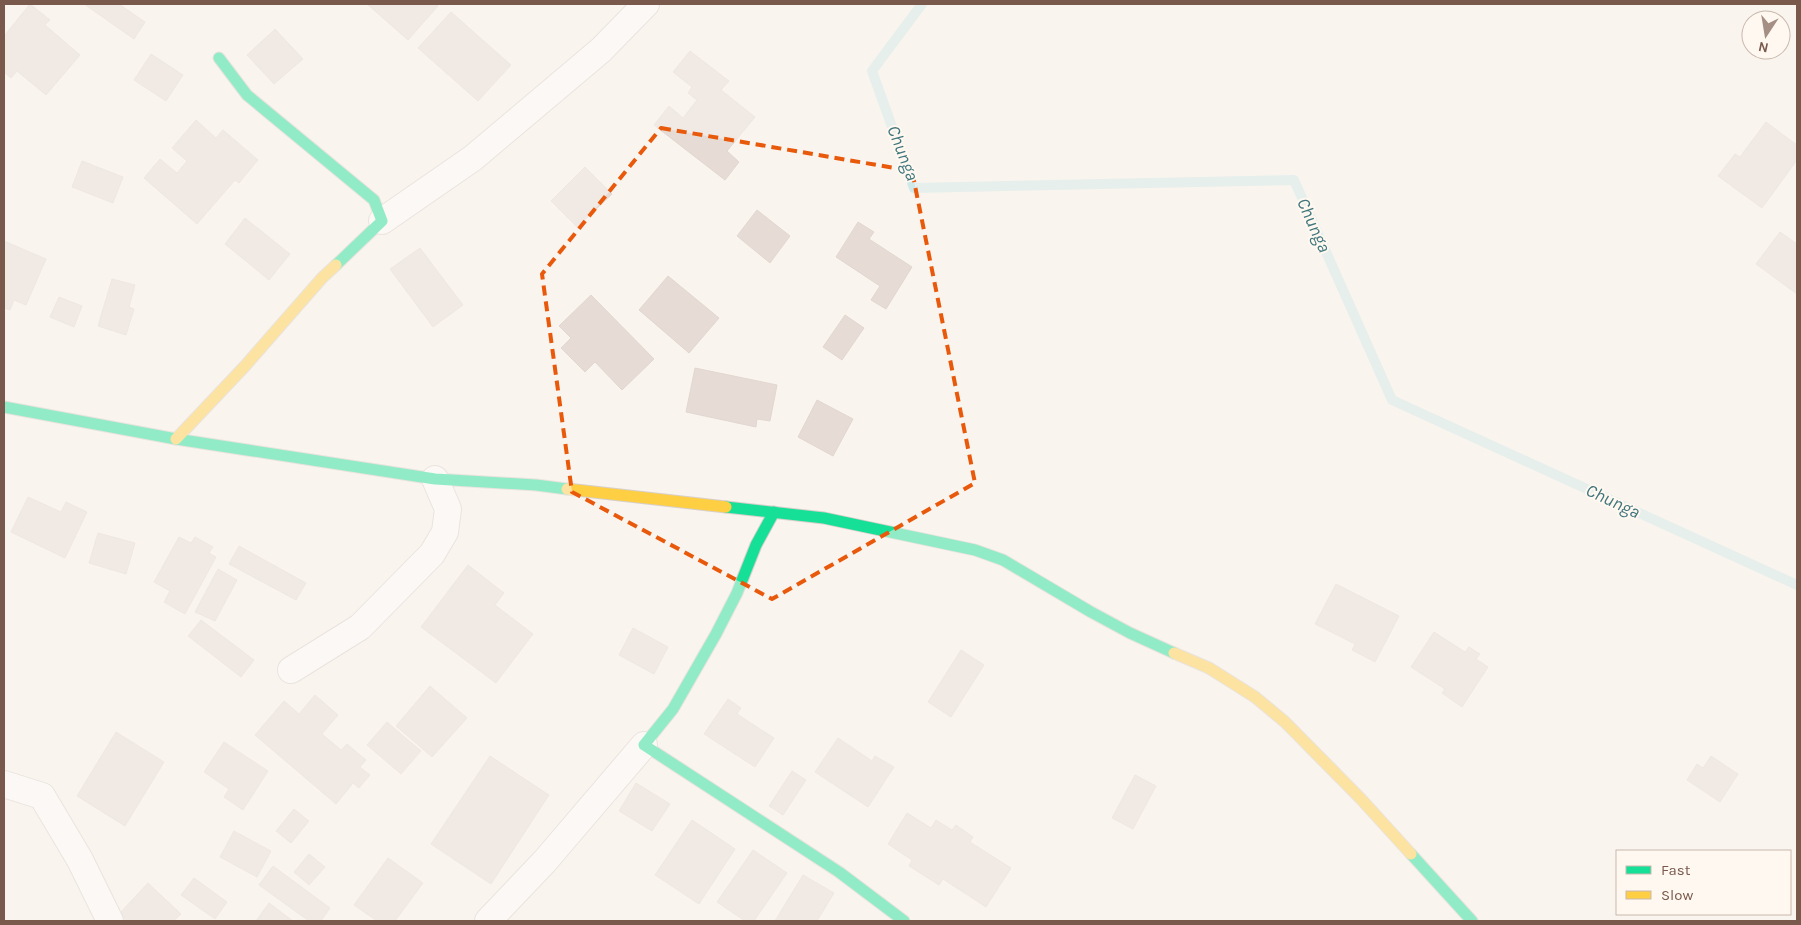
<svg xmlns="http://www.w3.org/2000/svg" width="1801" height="925" font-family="Karla,sans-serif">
  <rect width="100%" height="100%" fill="#f9f4ee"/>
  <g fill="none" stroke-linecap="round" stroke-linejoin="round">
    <polyline stroke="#cfe9e9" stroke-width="10" points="922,4 872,71 914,188 1294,180 1392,400 1797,585"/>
  </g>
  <g fill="#e6dcd5" stroke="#e2d7d0">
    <polygon points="30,4 50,20 45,25 80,55 46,95 17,71 11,78 4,72 4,36"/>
    <polygon points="84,4 119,4 145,22 134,39"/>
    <polygon points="367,4 435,4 438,6 408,40"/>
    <polygon points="451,12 511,65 478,101 418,48"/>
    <polygon points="275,29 303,59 274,84 247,55"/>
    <polygon points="690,51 729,81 721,90 755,117 727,151 739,162 725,180 654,125 669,106 683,118 697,100 688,93 692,87 673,72"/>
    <polygon points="151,54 183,75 166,101 134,80"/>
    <polygon points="196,120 216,138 223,130 258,160 239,183 235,180 197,224 144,178 160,159 177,173 187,161 172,148"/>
    <polygon points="1766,122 1797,145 1797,160 1762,208 1718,176 1735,154 1740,157"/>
    <polygon points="82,161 123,177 113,203 72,187"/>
    <polygon points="585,167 612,194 577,227 551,201"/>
    <polygon points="757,210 790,236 770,263 737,236"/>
    <polygon points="245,218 290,254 269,280 225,244"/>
    <polygon points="858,222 874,232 869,239 912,267 886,309 871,300 880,286 836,257"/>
    <polygon points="1780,232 1797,244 1797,294 1756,264"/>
    <polygon points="4,241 46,259 26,305 14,300 10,310 4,308"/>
    <polygon points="420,248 463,305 433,327 390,269"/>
    <polygon points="668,276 719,318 689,353 639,310"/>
    <polygon points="112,279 135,285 129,307 134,309 126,335 98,326"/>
    <polygon points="591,295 654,359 622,390 595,362 585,372 561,348 571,338 559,326"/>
    <polygon points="59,297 82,306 74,327 50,317"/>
    <polygon points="845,315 864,328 842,360 823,347"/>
    <polygon points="695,368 777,385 770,421 757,419 756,427 686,412"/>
    <polygon points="817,400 853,419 833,456 798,437"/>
    <polygon points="28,497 61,512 66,502 87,512 65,558 11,532"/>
    <polygon points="98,533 135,543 126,574 89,563"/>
    <polygon points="179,537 191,543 195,537 213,547 209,553 216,557 185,614 164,602 170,591 154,582"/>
    <polygon points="239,546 306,583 296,600 229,564"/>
    <polygon points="468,565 504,593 495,605 533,634 496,683 421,627"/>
    <polygon points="218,569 237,580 215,621 195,612"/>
    <polygon points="1336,584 1399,616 1375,662 1352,650 1355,644 1315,624"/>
    <polygon points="201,620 254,660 241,677 188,636"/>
    <polygon points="633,628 668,647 654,674 619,655"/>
    <polygon points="1434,632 1465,652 1469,647 1480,654 1476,659 1488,667 1462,707 1442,693 1445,689 1411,667"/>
    <polygon points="961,650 984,665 951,717 928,702"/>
    <polygon points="430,686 467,718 432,757 396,726"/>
    <polygon points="315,695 338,715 322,734 341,750 347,744 366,760 360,767 370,775 359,788 353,783 336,804 255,735 284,701 299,714"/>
    <polygon points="728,699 741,708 737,714 774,738 755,767 704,734"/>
    <polygon points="387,722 421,751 401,774 367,745"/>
    <polygon points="116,732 164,762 125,826 77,796"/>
    <polygon points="838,738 872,761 875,756 894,767 868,807 815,772"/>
    <polygon points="224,742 268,771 243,810 224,797 229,789 204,772"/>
    <polygon points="490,756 549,795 491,884 431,844"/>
    <polygon points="1711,756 1738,774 1720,802 1687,780 1697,764 1703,768"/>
    <polygon points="792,771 806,780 783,815 769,806"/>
    <polygon points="1135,775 1156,786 1133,829 1112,818"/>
    <polygon points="636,783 670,804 652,831 619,811"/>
    <polygon points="294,809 309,821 291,843 276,831"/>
    <polygon points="907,813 931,828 936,820 952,830 956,825 973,837 970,842 1011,868 986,907 943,879 939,885 909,866 912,860 888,844"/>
    <polygon points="692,820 735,849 699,904 655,875"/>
    <polygon points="234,831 271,851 257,877 220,857"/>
    <polygon points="753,850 787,873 754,921 745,921 717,902"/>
    <polygon points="309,854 325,867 309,885 294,872"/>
    <polygon points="388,858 423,883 395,921 377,921 354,905"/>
    <polygon points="273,866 330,908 321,921 309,921 259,885"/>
    <polygon points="803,875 834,893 817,921 775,921"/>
    <polygon points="194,878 227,902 215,919 181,895"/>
    <polygon points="148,883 181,914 174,921 127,921 119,914"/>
    <polygon points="269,903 293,921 256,921"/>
  </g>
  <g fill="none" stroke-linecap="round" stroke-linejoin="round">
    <defs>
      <g id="street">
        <polyline points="382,221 473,158 601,50 646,4"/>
        <polyline points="291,670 360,627 432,554 445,532 448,509 435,479"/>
        <polyline points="4,784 42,796 80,860 110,921"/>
        <polyline points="488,921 545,861 644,745"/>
      </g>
      <g id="fast">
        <polyline points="219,58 247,95 374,200 382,221 336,265"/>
        <polyline points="4,407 176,439 435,479 536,485 567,489"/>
        <polyline points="726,507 824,518 975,550 1003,560 1091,612 1130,633 1174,653"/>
        <polyline points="774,512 756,545 737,593 716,634 673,709 644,745 839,872 904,921"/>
        <polyline points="1411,854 1472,921"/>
      </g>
      <g id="slow">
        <polyline points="176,439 245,366 322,278 336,265"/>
        <polyline points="567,489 726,507"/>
        <polyline points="1174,653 1209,668 1255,697 1285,722 1361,799 1411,854"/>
      </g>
    </defs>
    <use href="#street" stroke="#d8cfca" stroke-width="28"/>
    <use href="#fast" stroke="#d8cfca" stroke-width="13"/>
    <use href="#slow" stroke="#d8cfca" stroke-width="13"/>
    <use href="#street" stroke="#fefdfc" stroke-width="26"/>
    <use href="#fast" stroke="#16e098" stroke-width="11"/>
    <use href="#slow" stroke="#ffcf43" stroke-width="11"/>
  </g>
  <path d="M0 0H1801V925H0ZM661,128L912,171L975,483L772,599L572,492L542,274Z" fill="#f9f4ee" fill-opacity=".55" fill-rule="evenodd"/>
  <path fill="none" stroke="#e8590c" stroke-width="4" stroke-dasharray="10 6" stroke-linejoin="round" d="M661,128L912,171L975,483L772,599L572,492L542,274Z"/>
  <g text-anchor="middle" stroke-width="4" stroke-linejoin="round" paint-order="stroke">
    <g font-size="18" font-style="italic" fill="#3f767d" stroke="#fff8f0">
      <text transform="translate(903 153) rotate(69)" y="6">Chunga</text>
      <text transform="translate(1314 225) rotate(66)" y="6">Chunga</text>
      <text transform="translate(1613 501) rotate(25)" y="6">Chunga</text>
    </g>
  </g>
  <rect width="1801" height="925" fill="none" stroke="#78594c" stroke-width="10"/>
  <rect x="1616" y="850" width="175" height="65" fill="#fff8f0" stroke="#c9b8ae"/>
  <rect x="1626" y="866" width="25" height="8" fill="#16e098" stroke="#c9b8ae"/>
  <text x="1661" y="875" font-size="15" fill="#78594c">Fast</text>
  <rect x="1626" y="891" width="25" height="8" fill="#ffcf43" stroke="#c9b8ae"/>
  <text x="1661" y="900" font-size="15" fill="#78594c">Slow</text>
  <g transform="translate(1766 35) rotate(192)"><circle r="24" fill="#fff8f0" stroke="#c9b8ae"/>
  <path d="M0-4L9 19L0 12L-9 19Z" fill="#a58f85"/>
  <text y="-8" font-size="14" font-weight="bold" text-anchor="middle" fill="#78594c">N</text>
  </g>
</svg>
